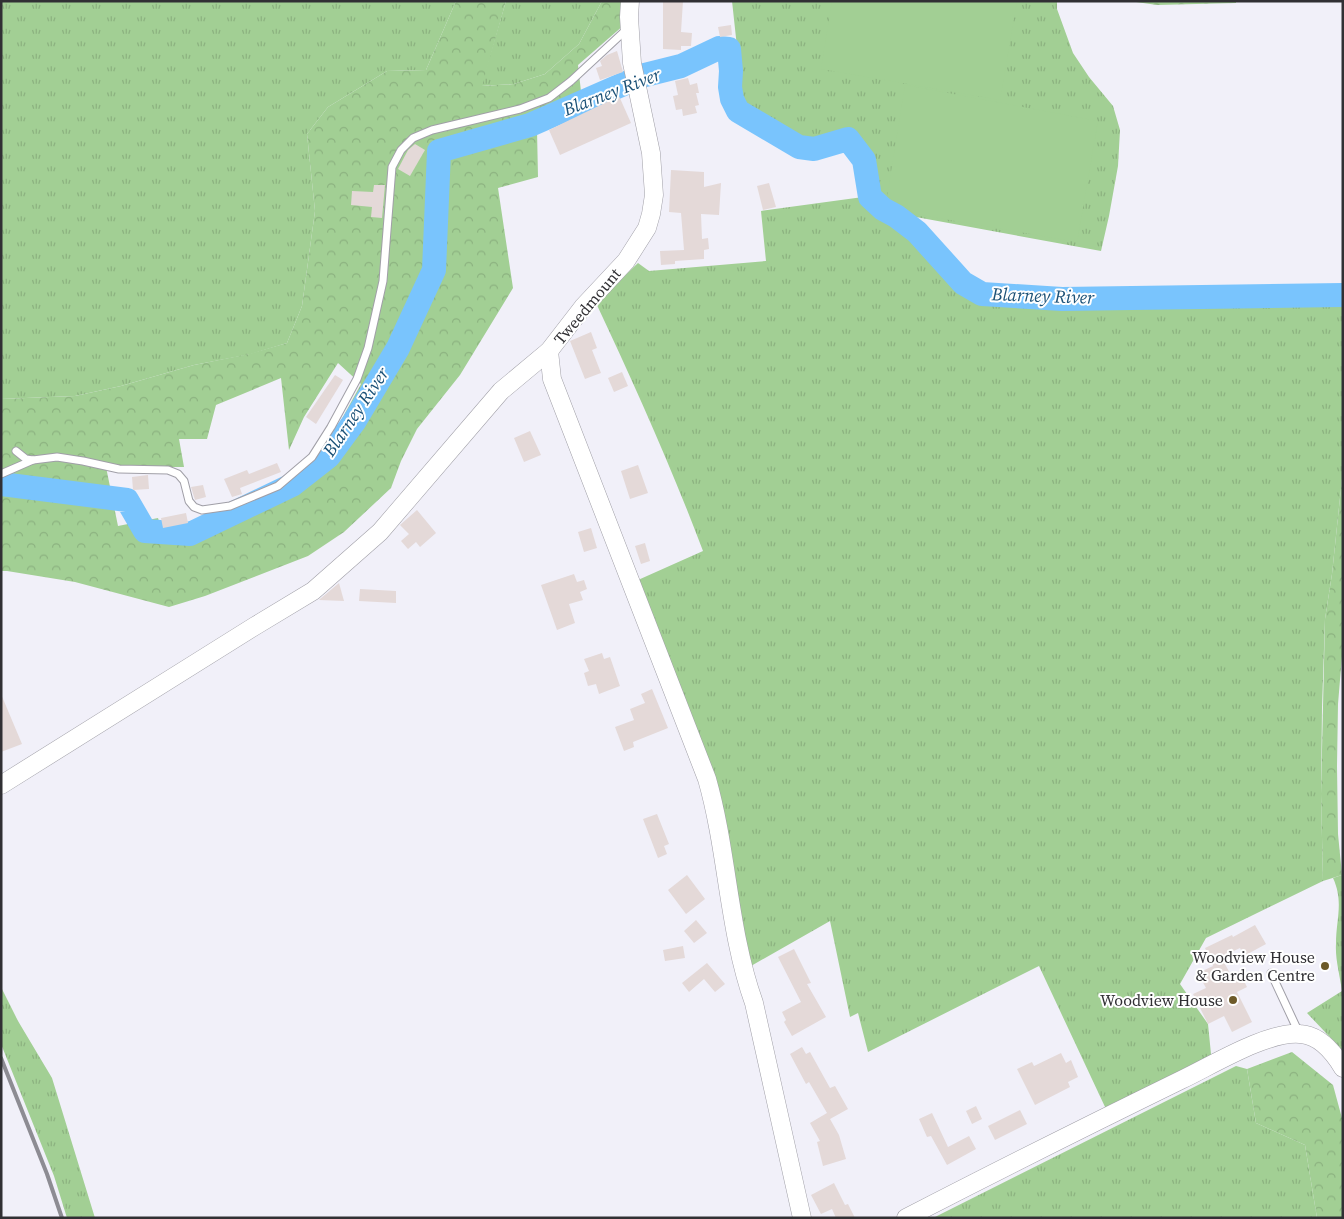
<svg xmlns="http://www.w3.org/2000/svg" width="1344" height="1219" font-family="'Source Serif 4',serif">
  <defs>
    <pattern id="grass-tufts" width="24" height="20" patternUnits="userSpaceOnUse" patternTransform="scale(1.25)"><rect width="24" height="20" fill="#a2cf94"/><path d="M3 7l-1-3M5 7V3M7 7l1-3M15 17l-1-3M17 17v-4M19 17l1-3" fill="none" stroke="#8cb280"/></pattern>
    <pattern id="forest-crowns" width="20" height="18" patternUnits="userSpaceOnUse" patternTransform="scale(1.25)"><rect width="20" height="18" fill="#a2cf94"/><path d="M2 6a3 3 0 1 1 6 0M12 15a3 3 0 1 1 6 0" fill="none" stroke="#8cb280"/></pattern>
  </defs>
  <rect width="100%" height="100%" fill="#f1f0f9"/>
  <g fill="url(#grass-tufts)">
    <polygon points="1,1 456,1 426,70 387,71 328,107 307,134 315,211 302,306 287,343 251,354 194,365 121,386 75,396 1,399"/>
    <polygon points="506,1 602,1 579,44 545,74 514,84 481,86"/>
    <path d="M732,1H1057V9L1073,53L1089,77L1113,106L1120,130L1118,166L1109,216L1101,251L905,215L885,209C877,185 872,143 847,133L822,141L802,138L773,127L749,108L742,95L739,82L737,47Z"/>
    <path d="M863,197L896,216L917,232L963,283L982,294L1087,299L1343,295V469L1332,574L1325,619L1322,708L1321,794L1323,881L1206,938L1180,984L1208,1024L1212,1064L1106,1109L1039,966L868,1052L858,1013L850,1017L830,921L744,970L721,843L638,580L703,551C671,466 634,384 596,303L638,263L649,271L766,261L761,211Z"/>
    <path d="M1342,875L1343,881V1051L1307,1013L1342,991C1340,976 1335,959 1336,944C1336,919 1344,902 1333,878Z"/>
    <polygon points="1,987 18,1021 52,1078 95,1218 67,1218 54,1176 1,1044"/>
    <polygon points="1236,1066 1247,1069 1256,1123 1305,1145 1317,1218 933,1218"/>
  </g>
  <g fill="url(#forest-crowns)" fill-rule="evenodd">
    <path d="M456,1H506L482,86L514,84L545,74L579,44L602,1H625L624,25L578,65L583,109L537,130L538,177L498,188L513,288L460,375L417,429L401,461L391,488L344,532L308,556L205,596L169,607L75,582L7,571H1V399L75,396L121,386L194,365L249,354L287,343L302,306L315,211L307,134L328,107L387,71L426,70ZM338,363L361,384L327,446L290,483L231,511L162,530L158,518L118,526L106,467H184L179,439H207L216,405L281,378L289,450L304,417Z"/>
    <polygon points="1129,1 1236,1 1236,3 1157,5"/>
    <polygon points="1343,469 1343,644 1338,704 1337,766 1338,834 1342,875 1323,881 1321,794 1325,619 1332,574"/>
    <polygon points="1292,1052 1333,1085 1343,1122 1343,1218 1317,1218 1305,1145 1256,1123 1247,1069"/>
  </g>
  <g fill="#a2cf94">
    <polygon points="832,1 1017,1 1000,100 821,69"/>
    <polygon points="905,85 1098,121 1077,242 885,209"/>
  </g>
  <g fill="none" stroke-linecap="round" stroke-linejoin="round">
    <polyline stroke="#79c4fd" stroke-width="24" points="1,484 127,500 145,531 190,534 292,485 329,456 354,422 398,348 434,270 439,151 530,125 626,83 645,75 681,66 719,48 729,49 731,71 730,87 732,99 738,111 799,147 814,149 848,139 864,160 870,197 883,209 896,216 917,232 963,283 982,294 1062,299 1343,295"/>
  </g>
  <g fill="#e4d9d8">
    <polygon points="663,1 683,1 681,32 692,33 691,46 681,46 681,50 663,49"/>
    <polygon points="731,25 732,35 720,37 718,27"/>
    <polygon points="617,51 623,72 600,80 596,68 602,66 600,61 607,55"/>
    <polygon points="688,78 690,85 697,83 699,93 696,93 699,105 695,106 697,113 683,116 682,109 676,110 673,96 678,95 675,81"/>
    <polygon points="619,96 631,123 560,155 549,130"/>
    <polygon points="415,144 425,150 410,176 398,169 408,150"/>
    <polygon points="671,170 704,172 704,187 721,183 719,215 701,214 702,239 708,238 709,249 704,250 704,259 675,261 675,264 661,265 660,251 684,250 681,213 669,212"/>
    <polygon points="769,183 776,207 763,210 757,186"/>
    <polygon points="374,185 385,185 382,218 371,217 372,207 351,205 352,191 373,192"/>
    <polygon points="591,332 597,348 592,350 601,373 585,379 570,341"/>
    <polygon points="622,372 628,386 614,392 608,378"/>
    <polygon points="335,375 343,380 316,424 306,417"/>
    <polygon points="530,431 541,455 524,462 514,438"/>
    <polygon points="277,463 281,472 240,488 242,494 232,497 224,479 247,470 249,474"/>
    <polygon points="638,465 648,493 630,499 621,471"/>
    <polygon points="148,475 149,489 133,490 132,477"/>
    <polygon points="203,485 206,497 195,500 191,487"/>
    <polygon points="417,510 436,533 420,547 416,542 408,549 401,541 409,534 400,525"/>
    <polygon points="186,513 188,523 163,528 161,518"/>
    <polygon points="591,528 597,548 584,552 578,532"/>
    <polygon points="645,543 650,561 641,564 635,546"/>
    <polygon points="574,574 577,582 584,580 587,589 580,592 583,600 569,604 575,623 557,630 541,585"/>
    <polygon points="339,583 344,601 319,600 320,599"/>
    <polygon points="360,589 396,591 396,603 359,601"/>
    <polygon points="602,653 604,659 610,657 620,686 599,694 596,684 588,686 584,673 589,671 584,659"/>
    <polygon points="652,689 668,728 633,742 634,747 624,751 615,727 634,720 630,709 645,703 641,694"/>
    <polygon points="1,694 22,744 1,752"/>
    <polygon points="657,814 669,844 664,846 667,854 658,858 643,819"/>
    <polygon points="687,875 705,899 686,914 668,890"/>
    <polygon points="696,920 707,933 694,943 684,931"/>
    <polygon points="1255,925 1266,944 1244,956 1240,948 1221,957 1231,975 1239,971 1247,987 1237,992 1252,1022 1232,1032 1224,1016 1208,1024 1193,994 1206,988 1198,973 1213,966 1205,948 1232,935 1233,937"/>
    <polygon points="683,946 685,958 665,961 663,950"/>
    <polygon points="794,949 811,983 807,984 826,1017 792,1036 784,1022 786,1020 782,1012 801,1002 778,957"/>
    <polygon points="707,963 725,984 715,992 704,979 689,992 682,983"/>
    <polygon points="802,1047 806,1054 810,1052 830,1088 835,1086 848,1109 830,1119 839,1135 846,1159 823,1166 817,1142 820,1141 810,1123 827,1113 809,1082 806,1084 790,1054"/>
    <polygon points="1061,1053 1066,1063 1071,1060 1078,1077 1068,1082 1070,1087 1035,1105 1017,1069 1032,1062 1034,1066"/>
    <polygon points="976,1106 982,1119 972,1124 966,1111"/>
    <polygon points="1020,1110 1027,1124 995,1140 988,1126"/>
    <polygon points="932,1113 948,1147 969,1136 976,1149 947,1165 931,1136 927,1137 919,1119"/>
    <polygon points="834,1183 845,1205 848,1204 855,1218 836,1218 832,1209 821,1214 811,1195"/>
  </g>
  <g fill="none" stroke-linecap="round" stroke-linejoin="round">
    <defs>
      <g id="service">
        <polyline points="16,451 26,459 33,460"/>
        <polyline points="1,474 33,460 57,457 83,461 119,469 168,470 178,474 184,481 189,501 194,507 202,510 230,506 278,486 312,457 331,427 357,379 368,348 383,281 392,167 401,150 413,138 432,130 520,109 549,98 571,81 627,29"/>
        <polyline points="1271,973 1299,1033"/>
      </g>
      <g id="tertiary">
        <path d="M549,351L552,379L707,779C728,853 728,930 754,1003L802,1218"/>
        <polyline points="1,785 255,626 313,591 380,532 501,391 549,351 583,307 626,261 647,228 651,214 654,195 651,153 632,63 629,17 630,1"/>
        <path d="M906,1218C997,1171 1089,1125 1181,1080C1211,1066 1267,1031 1300,1034C1319,1035 1334,1053 1343,1068"/>
      </g>
    </defs>
    <use href="#service" stroke="#a09fa7" stroke-width="9"/>
    <use href="#tertiary" stroke="#a09fa7" stroke-width="19"/>
    <use href="#service" stroke="#fff" stroke-width="7"/>
    <use href="#tertiary" stroke="#fff" stroke-width="18"/>
    <polyline stroke="#8d8c93" stroke-width="4" points="1,1058 47,1174 62,1218"/>
  </g>
  <g fill="#6d5a28" stroke="#fff" stroke-width="2">
    <circle cx="1325" cy="966" r="5"/>
    <circle cx="1233" cy="1000" r="5"/>
  </g>
  <g text-anchor="middle" stroke-width="4" stroke-linejoin="round" paint-order="stroke">
    <g font-size="16" fill="#313034" stroke="#fff">
      <text transform="translate(587 306) rotate(-50)" y="6">Tweedmount</text>
    </g>
    <g font-size="16" fill="#313034" stroke="#fff" text-anchor="end">
      <text x="1315" y="963">Woodview House<tspan x="1315" dy="18">&amp; Garden Centre</tspan></text>
      <text x="1223" y="1006">Woodview House</text>
    </g>
    <g font-size="18" font-style="italic" fill="#1b5177" stroke="#fff">
      <text transform="translate(612 92) rotate(-21)" y="6">Blarney River</text>
      <text transform="translate(1043 296) rotate(2)" y="6">Blarney River</text>
      <text transform="translate(356 412) rotate(-56)" y="6">Blarney River</text>
    </g>
  </g>
  <rect width="1344" height="1219" fill="none" stroke="#313034" stroke-width="5"/>
</svg>
